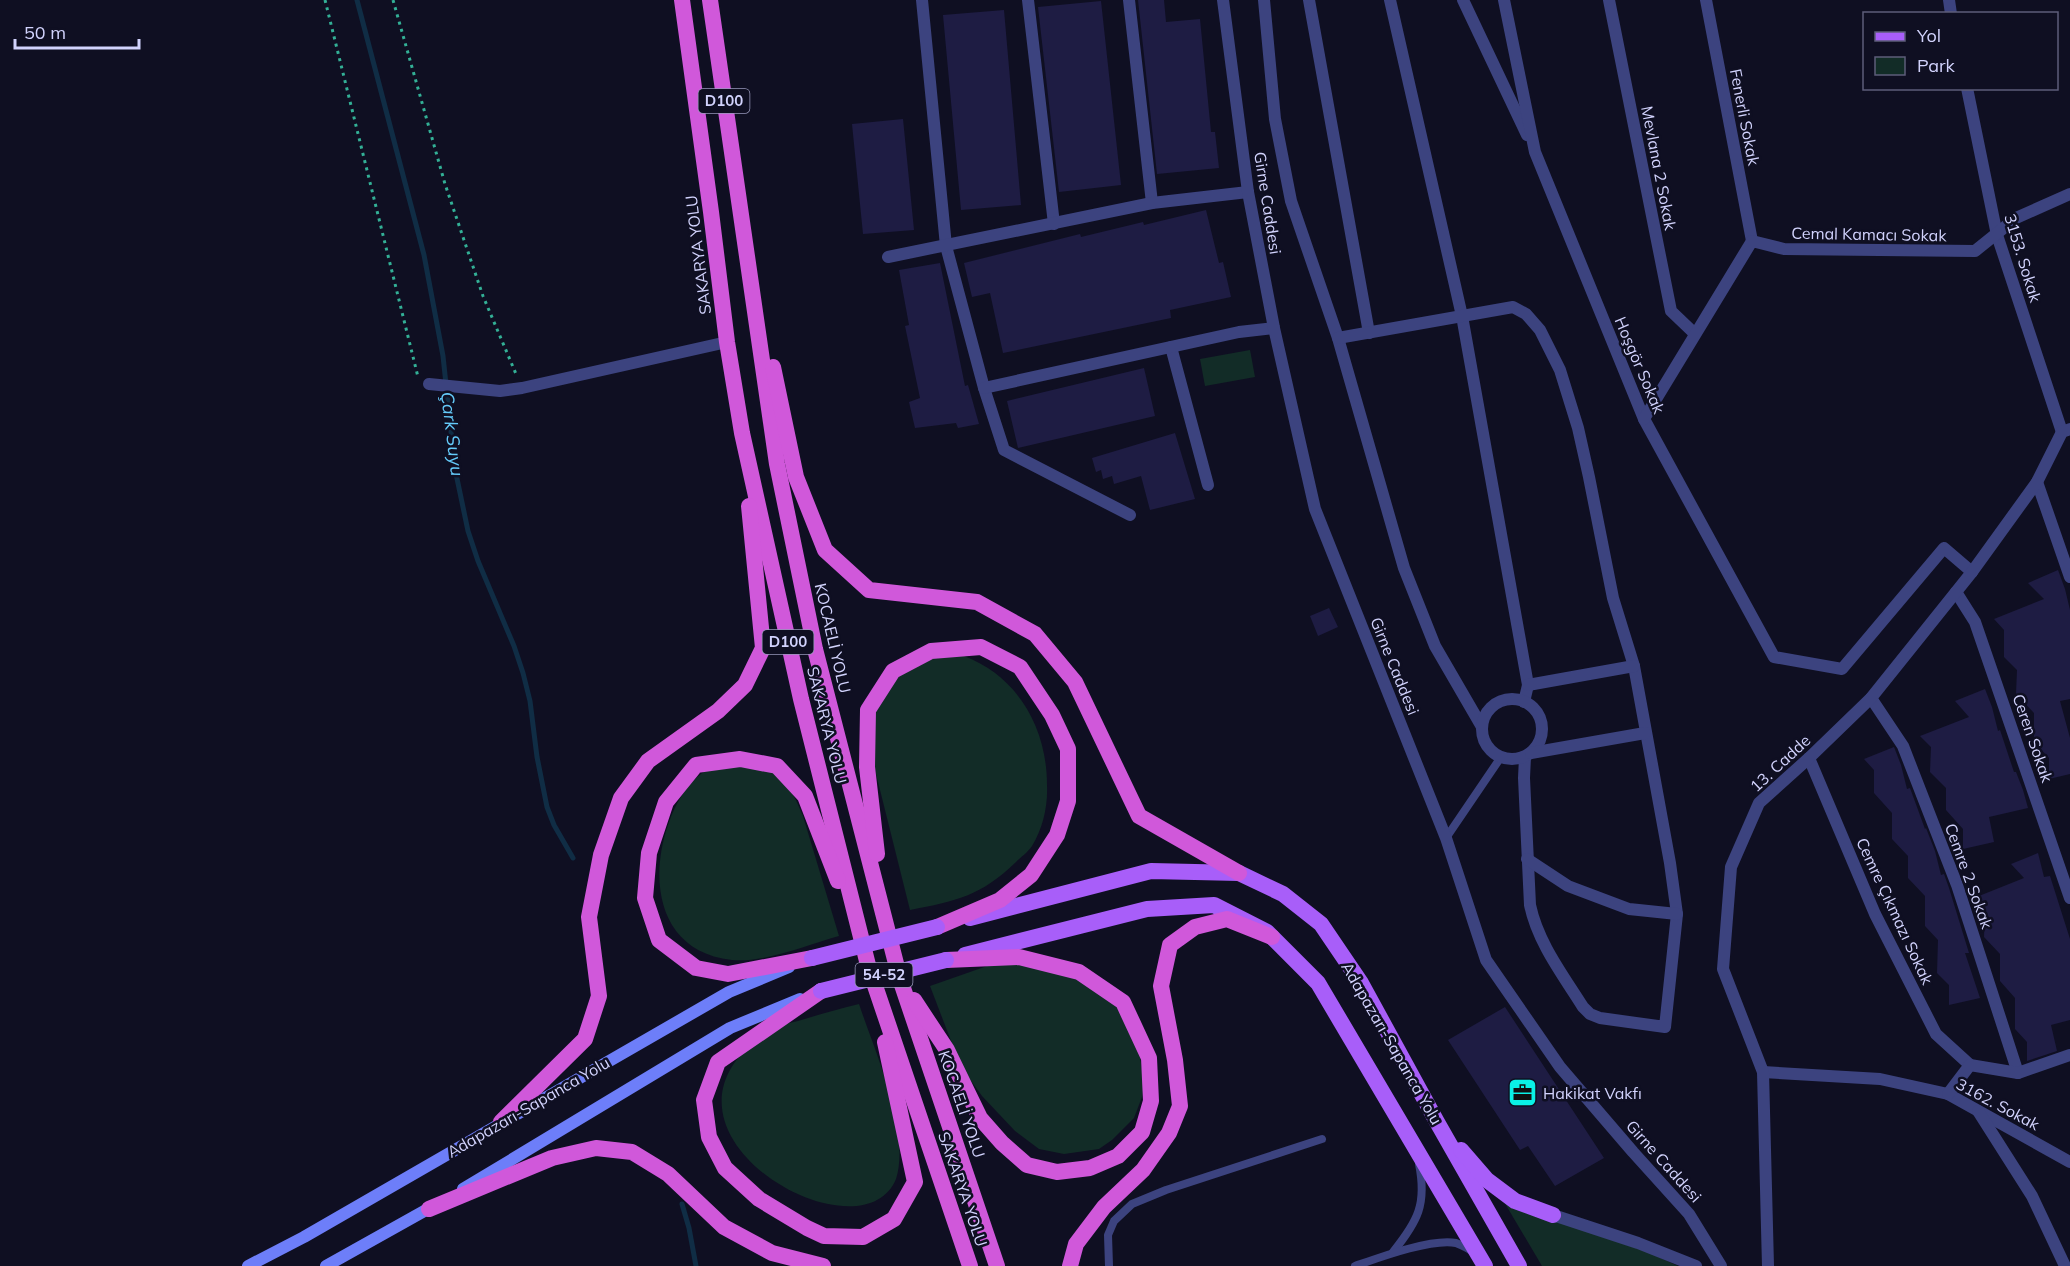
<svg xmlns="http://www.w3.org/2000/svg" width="2070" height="1266" font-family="Mulish,sans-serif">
  <rect width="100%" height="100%" fill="#0f0f22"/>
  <g fill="#122c27">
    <polygon points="1250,350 1255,377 1205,386 1200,359"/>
    <path d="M964,656C1019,677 1047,729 1047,785C1048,806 1043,828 1032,846C1028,852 1021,857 1016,862C981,896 956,901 910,910L872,758L877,689L908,658Z"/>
    <path d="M719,764C734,766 756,766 770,771C787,778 797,801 803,816L839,936C807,945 765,963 732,960C660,952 648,883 668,825C677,799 692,774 719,764Z"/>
    <polygon points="1007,962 1079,976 1110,998 1121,1012 1139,1051 1144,1081 1142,1097 1134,1118 1112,1140 1099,1149 1064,1154 1039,1149 1015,1131 982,1096 961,1067 930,986 990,965"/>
    <path d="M859,1004C874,1049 911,1132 896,1179C860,1266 619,1126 772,1029C779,1025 790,1023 798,1021C818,1015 838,1009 859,1004Z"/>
    <polygon points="1500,1195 1547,1217 1645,1251 1678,1266 1542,1266"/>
  </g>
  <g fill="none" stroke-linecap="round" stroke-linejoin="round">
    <g stroke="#102d45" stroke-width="5">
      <polyline points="357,0 424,255 443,356 455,469 468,531 478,561 514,646 523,673 530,701 537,757 547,807 554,825 573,858"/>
      <polyline points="682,1204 689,1228 696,1266"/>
    </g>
  </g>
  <g fill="#1e1c43">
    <polygon points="1138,0 1164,0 1166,22 1200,19 1211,132 1215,132 1219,168 1157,174"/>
    <polygon points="1101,1 1121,185 1059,192 1038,7"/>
    <polygon points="1004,10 1021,205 961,210 943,15"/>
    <polygon points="903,119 914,230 863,234 852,124"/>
    <polygon points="1206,210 1219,263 1223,262 1231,297 1170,310 1171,318 1003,353 990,293 972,297 964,263 1080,234 1081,237 1143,222 1144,225"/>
    <polygon points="940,263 965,386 968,385 979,424 958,428 956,423 915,428 909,402 920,398 905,326 909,325 899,270"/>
    <polygon points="1144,368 1155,416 1018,448 1007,401"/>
    <polygon points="1175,433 1195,499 1150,510 1141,476 1114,484 1112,476 1103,479 1101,470 1096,472 1092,458"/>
    <polygon points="2058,570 2065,589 2070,610 2070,699 2060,701 2070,738 2070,774 2049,779 2049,758 2034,742 2034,713 2016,694 2017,670 2004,657 2004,630 1994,619 2044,599 2028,583"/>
    <polygon points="1329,608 1338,627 1318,636 1310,616"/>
    <polygon points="1985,689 1992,707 1998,731 2000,730 2014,772 2016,772 2023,790 2028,808 1989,817 1994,842 1963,849 1963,829 1946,810 1946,788 1930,772 1931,747 1920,736 1969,717 1955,701"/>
    <polygon points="1894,747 1901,765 1907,789 1910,788 1925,829 1926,828 1935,851 1941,875 1944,874 1949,888 1969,953 1965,953 1980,998 1949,1005 1949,985 1937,973 1938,940 1925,926 1925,896 1908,878 1908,856 1892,839 1892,813 1874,793 1874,770 1864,759"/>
    <polygon points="2038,853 2044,877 2050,876 2070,939 2070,1020 2051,1025 2057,1051 2027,1061 2027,1042 2015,1029 2015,998 2000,981 2000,954 1984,937 1985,909 1974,898 2024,878 2011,864"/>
    <polygon points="1505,1007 1604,1158 1555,1186 1528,1146 1520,1150 1448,1040"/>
  </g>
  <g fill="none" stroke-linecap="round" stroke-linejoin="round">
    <g stroke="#33b096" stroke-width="3" stroke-dasharray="3 4.5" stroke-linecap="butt">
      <polyline points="325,0 418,377"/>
      <polyline points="393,0 445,184 483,296 516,374"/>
    </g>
    <g stroke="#3c437f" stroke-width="8">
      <polyline points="1446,838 1501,757"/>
      <path d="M1393,1252C1418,1221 1427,1204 1419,1164"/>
      <polyline points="1109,1266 1108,1235 1114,1221 1132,1204 1166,1190 1322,1139"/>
      <path d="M1355,1266C1378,1258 1432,1238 1456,1243C1461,1245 1468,1248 1473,1252"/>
    </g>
    <g stroke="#3c437f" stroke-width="12">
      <polyline points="922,0 946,246 984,388 1004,450 1130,515"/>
      <polyline points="1028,0 1054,224"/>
      <polyline points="1129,0 1152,203"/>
      <polyline points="1264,0 1275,119 1291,201 1338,338 1404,568 1435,646 1482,727"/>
      <polyline points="1309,0 1369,333"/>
      <polyline points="1390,0 1462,316 1528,685 1524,702"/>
      <polyline points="1463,0 1527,135"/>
      <polyline points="1504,0 1535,152 1644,419 1774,657 1842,669 1944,548 1972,572"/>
      <polyline points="1609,0 1671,311 1694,333"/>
      <polyline points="1706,0 1752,241"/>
      <polyline points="1949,0 1951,14"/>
      <polyline points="1967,88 1997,235 2062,432"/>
      <polyline points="888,257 1152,203 1248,192"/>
      <path d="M1338,338L1513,307L1526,314L1540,330L1560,370L1578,428L1589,477L1613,598L1634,666L1670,863L1677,914L1665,1027L1600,1018L1590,1014L1583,1007C1563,975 1538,943 1530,905L1524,778L1525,757"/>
      <polyline points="1171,347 1208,485"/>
      <polyline points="429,384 500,391 522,388 727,342"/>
      <polyline points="984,388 1239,332 1274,328"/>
      <polyline points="1644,419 1752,241 1784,249 1975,251 2016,218 2070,194"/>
      <polyline points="2037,482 2070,577"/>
      <polyline points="1956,592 1975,622 2070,898"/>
      <polyline points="1528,685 1634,666"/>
      <polyline points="1871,698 1903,746 1957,885 2018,1073"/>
      <circle cx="1512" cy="729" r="30"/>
      <polyline points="1531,753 1645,733"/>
      <polyline points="1809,758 1875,914 1936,1034 1970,1065"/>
      <polyline points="1527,859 1568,886 1629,909 1677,914"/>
      <polyline points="1763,1072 1880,1079 1948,1094 2070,1162"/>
      <polyline points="1948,1094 1970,1065 2018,1073 2070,1055"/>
      <polyline points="1978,1111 2032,1196 2065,1266"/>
    </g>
    <g stroke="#3c437f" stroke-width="12">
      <polyline points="1223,0 1248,192 1274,328 1315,509 1446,838 1486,960 1560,1067 1633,1152 1689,1214 1721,1266"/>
      <polyline points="1553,1215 1638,1243 1696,1266"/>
      <polyline points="1768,1266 1763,1072 1723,969 1731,867 1759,803 1809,758 1871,698 1972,572 2037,482 2062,432 2070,429"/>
    </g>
    <g stroke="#6d7ef9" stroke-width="12">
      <polyline points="463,1189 730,1028 800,999"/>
      <polyline points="248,1266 304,1237 729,992 789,967"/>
      <polyline points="326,1266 435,1205"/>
    </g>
    <g stroke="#a85ef9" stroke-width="16">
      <polyline points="970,918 1151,871 1239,873 1283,894 1321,924 1361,983 1437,1122 1519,1266"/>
      <polyline points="965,955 1147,909 1214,905 1267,932 1318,983 1485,1266"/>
      <polyline points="1461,1150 1487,1180 1515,1201 1553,1215"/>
    </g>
    <g stroke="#d058da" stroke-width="16">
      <polyline points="682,0 711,212 727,342 742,433 801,699 868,965 970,1266"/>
      <polyline points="710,0 777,464 815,649 900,979 997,1266"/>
      <polyline points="773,367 796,477 825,550 869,590 977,602 1035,634 1075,682 1139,816 1239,873"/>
      <polyline points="877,854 867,767 868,710 893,671 931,651 981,647 1020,667 1052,715 1068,749 1068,801 1057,835 1031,875 1000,900 937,927"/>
      <polyline points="812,958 728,974 696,968 659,940 645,898 649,853 666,802 696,765 740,759 777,766 805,796 838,881"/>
      <polyline points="821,991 718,1062 704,1100 709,1137 725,1168 759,1199 807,1228 824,1236 863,1237 894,1219 915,1182 885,1042"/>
      <polyline points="914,1000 947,1050 980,1118 1002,1143 1027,1165 1057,1172 1090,1168 1118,1156 1142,1132 1151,1101 1149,1058 1123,1002 1079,972 1019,957 946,960"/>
      <polyline points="501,1122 585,1039 599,996 589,917 601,855 621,798 648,761 718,711 745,685 763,648 749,506"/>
      <polyline points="429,1209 552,1158 596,1148 632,1152 668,1174 724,1227 772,1253 823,1266"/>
      <polyline points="1070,1266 1076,1244 1104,1207 1143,1170 1169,1133 1180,1106 1175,1060 1161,986 1170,945 1195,927 1227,919 1272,937"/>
    </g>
    <g stroke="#a85ef9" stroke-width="16">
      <polyline points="812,958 937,927"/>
      <polyline points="821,991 946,960"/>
    </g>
  </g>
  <defs>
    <symbol id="office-square" viewBox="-11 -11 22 22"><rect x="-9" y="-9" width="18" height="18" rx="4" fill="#0af1e6" stroke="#0f0f22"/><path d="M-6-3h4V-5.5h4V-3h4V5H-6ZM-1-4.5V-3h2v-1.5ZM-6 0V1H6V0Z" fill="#111"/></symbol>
  </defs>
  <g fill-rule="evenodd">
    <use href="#office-square" x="1506" y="1076" width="33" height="33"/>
  </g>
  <g text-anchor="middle" stroke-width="5" stroke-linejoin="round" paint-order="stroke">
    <g fill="#0f0f22" stroke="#9898bb" stroke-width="1.5">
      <rect x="698.5" y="89" width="51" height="24" rx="4.5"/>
      <rect x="762.5" y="630" width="51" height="24" rx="4.5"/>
      <rect x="855.5" y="963" width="57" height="24" rx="4.5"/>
    </g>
    <g font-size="15" font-weight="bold" fill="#d2d3fd">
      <text x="724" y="106">D100</text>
      <text x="788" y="647">D100</text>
      <text x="884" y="980">54-52</text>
    </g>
    <g font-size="16" fill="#d2d3fd" stroke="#0f0f22">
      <text transform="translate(1745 117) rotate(79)" y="6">Fenerli Sokak</text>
      <text transform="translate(1659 168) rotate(79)" y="6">Mevlana 2 Sokak</text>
      <text transform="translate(1268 203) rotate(81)" y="6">Girne Caddesi</text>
      <text transform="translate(1869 234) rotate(1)" y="6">Cemal Kamacı Sokak</text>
      <text transform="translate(698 255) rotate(-97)" y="6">SAKARYA YOLU</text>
      <text transform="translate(2023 258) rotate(73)" y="6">3153. Sokak</text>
      <text transform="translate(1640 365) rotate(67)" y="6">Hoşgör Sokak</text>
      <text transform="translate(833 638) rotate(77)" y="6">KOCAELİ YOLU</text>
      <text transform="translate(1395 666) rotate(68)" y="6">Girne Caddesi</text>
      <text transform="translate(827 725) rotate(76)" y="6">SAKARYA YOLU</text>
      <text transform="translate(2033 738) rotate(71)" y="6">Ceren Sokak</text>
      <text transform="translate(1780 763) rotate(-43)" y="6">13. Cadde</text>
      <text transform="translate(1969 876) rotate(70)" y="6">Cemre 2 Sokak</text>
      <text transform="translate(1895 911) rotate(65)" y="6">Cemre Çıkmazı Sokak</text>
      <text transform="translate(1392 1043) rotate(60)" y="6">Adapazarı-Sapanca Yolu</text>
      <text transform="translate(962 1104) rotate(71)" y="6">KOCAELİ YOLU</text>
      <text transform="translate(1998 1104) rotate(28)" y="6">3162. Sokak</text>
      <text transform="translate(528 1107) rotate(-30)" y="6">Adapazarı-Sapanca Yolu</text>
      <text transform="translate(1664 1161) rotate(48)" y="6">Girne Caddesi</text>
      <text transform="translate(963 1189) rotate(71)" y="6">SAKARYA YOLU</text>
    </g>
    <g font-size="16" fill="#d2d3fd" stroke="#0f0f22" text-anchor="start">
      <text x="1543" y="1099">Hakikat Vakfı</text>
    </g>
    <g font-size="18" font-style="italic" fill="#64caf9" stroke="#0f0f22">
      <text transform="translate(452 434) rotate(83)" y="6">Çark Suyu</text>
    </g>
  </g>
  <rect x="1863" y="12" width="195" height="78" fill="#0f0f22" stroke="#5d5d7a" stroke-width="1.5"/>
  <rect x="1875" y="32" width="30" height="9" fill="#a85ef9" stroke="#5d5d7a" stroke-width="1.5"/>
  <text x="1917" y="42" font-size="18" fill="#d2d3fd">Yol</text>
  <rect x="1875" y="57" width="30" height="18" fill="#122c27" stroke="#5d5d7a" stroke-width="1.5"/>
  <text x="1917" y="72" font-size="18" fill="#d2d3fd">Park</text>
  <path d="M15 39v9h124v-9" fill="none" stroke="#d2d3fd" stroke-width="3"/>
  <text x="24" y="39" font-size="18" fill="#d2d3fd" stroke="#0f0f22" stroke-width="4.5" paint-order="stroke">50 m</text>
</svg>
